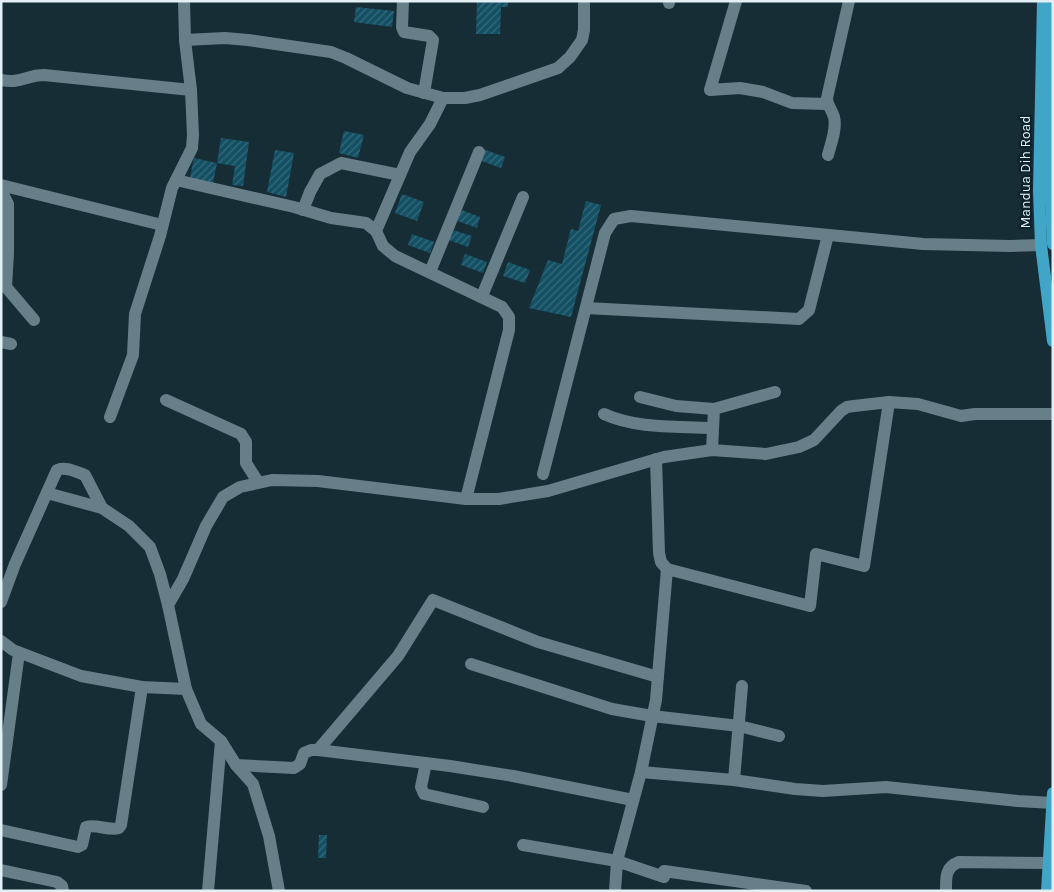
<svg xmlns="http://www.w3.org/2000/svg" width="1054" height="892" font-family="Karla,sans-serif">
  <defs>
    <pattern id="building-hatch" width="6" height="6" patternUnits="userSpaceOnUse" patternTransform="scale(1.25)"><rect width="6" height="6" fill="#145064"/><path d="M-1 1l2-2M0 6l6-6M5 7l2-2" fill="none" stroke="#366a7b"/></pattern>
  </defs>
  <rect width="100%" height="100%" fill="#172d36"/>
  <g fill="url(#building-hatch)">
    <polygon points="477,1 508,1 508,7 501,7 500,34 476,34"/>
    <polygon points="356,7 394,11 392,27 354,22"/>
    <polygon points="344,131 364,135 358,158 339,153"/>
    <polygon points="221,138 249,142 243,186 232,185 235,166 217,163"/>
    <polygon points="483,149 505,157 501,168 479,160"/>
    <polygon points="275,150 294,153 286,197 267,192"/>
    <polygon points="194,158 217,163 213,183 190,178"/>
    <polygon points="402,194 424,202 417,221 395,213"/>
    <polygon points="586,201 601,205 571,317 529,308 548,260 562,264 571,229 578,231"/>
    <polygon points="459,209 480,217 477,228 455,220"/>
    <polygon points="450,229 472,236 468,247 446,239"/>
    <polygon points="412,234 434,242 430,253 408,245"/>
    <polygon points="465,254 487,262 483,273 461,265"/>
    <polygon points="508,262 530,270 525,283 503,276"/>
    <polygon points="319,835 327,835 326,858 318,858"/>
  </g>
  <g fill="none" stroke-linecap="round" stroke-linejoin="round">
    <g stroke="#667f89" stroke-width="12">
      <polyline points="403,1 402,27 404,32 429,36 433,40 424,93"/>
      <polyline points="736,1 710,90 740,88 763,92 792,103 827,104"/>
      <polyline points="669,3 669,1"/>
      <polyline points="185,40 225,38 248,40 331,52 346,58 407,88 443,98 465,98 480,95 558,68 570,57 582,40 584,30 584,1"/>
      <path d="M1,80C21,84 26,75 44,75L191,90"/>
      <path d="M828,155C831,143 837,129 834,117C832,110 827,105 827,98L849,1"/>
      <polyline points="176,180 294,207 331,218 366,223 376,231 383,246 395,256 502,307 509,317 509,330 466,499"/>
      <polyline points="1,185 162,225"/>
      <polyline points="1,190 8,204 8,253 6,287 34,320"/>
      <polyline points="303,210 310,192 320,174 341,163 400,175"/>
      <polyline points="376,231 410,152 430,124 443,98"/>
      <polyline points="430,272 479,152"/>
      <polyline points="482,296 523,197"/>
      <polyline points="586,308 799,319 809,310 828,235"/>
      <polyline points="1,342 11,344"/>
      <polyline points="640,397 676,406 714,409"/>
      <polyline points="166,400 241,434 246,442 246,463 258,482"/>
      <path d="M604,414C637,429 676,426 712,428"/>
      <polyline points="110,417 133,355 135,314 160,236 172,188 192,148 193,135 191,90 185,40 184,1"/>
      <polyline points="712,450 714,409 775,392"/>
      <polyline points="656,459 659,553 661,562 667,569"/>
      <polyline points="543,474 605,233 614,219 631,216 923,244 1010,246 1041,245"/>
      <polyline points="47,493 102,508"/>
      <path d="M1,602L15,564L57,470C65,466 77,472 85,475L102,508L129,526L150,547L160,574L168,605L186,689L201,724L221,741L236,765L253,784L269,836L279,891"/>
      <polyline points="168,605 183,579 206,526 223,497 240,487 272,480 318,481 466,499 499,499 548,491 664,457 712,450 766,454 799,447 814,440 841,411 847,407 854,406 889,402 918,404 961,416 975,414 1053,414"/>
      <polyline points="1,641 13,650 81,676 142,687 186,689"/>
      <polyline points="471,664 612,709 652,716 739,726 779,736"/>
      <polyline points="318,750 398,656 433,600 538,642 658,677"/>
      <polyline points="426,763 421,787 424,794 483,807"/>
      <polyline points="236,765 294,768 300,764 304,753 311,750 318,750 450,766 513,776 633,800"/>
      <polyline points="641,772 734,780 795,789 823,791 886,787 1018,801 1053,803"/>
      <polyline points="734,780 742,686"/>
      <polyline points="1,785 19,653"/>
      <path d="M1,830L78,847L82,845L86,827C97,824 108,831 119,828L121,825L142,687"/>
      <polyline points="523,845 617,861 664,877"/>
      <polyline points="1,870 57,882 62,886 63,891"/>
      <polyline points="664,871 806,891"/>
      <polyline points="208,891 221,741"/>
      <polyline points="615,891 617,861 641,772 656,700 667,569 810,606 816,554 864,566 889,402"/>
      <path d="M946,891C946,878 945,867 959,862L1049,863"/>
    </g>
    <g stroke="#40a5c6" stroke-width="12">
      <polyline points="1043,1 1039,191 1041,245 1053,341"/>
      <polyline points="1053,1 1049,162 1053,244"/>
      <polyline points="1047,891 1053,793"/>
    </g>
  </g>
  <g text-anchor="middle" stroke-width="4.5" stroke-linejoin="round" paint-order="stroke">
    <g font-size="14" fill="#e2eff5" stroke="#0d232c">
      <text transform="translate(1025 172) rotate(-90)" y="5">Mandua Dih Road</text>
    </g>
  </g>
  <rect width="1054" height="892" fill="none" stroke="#e2eff5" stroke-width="5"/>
</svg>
